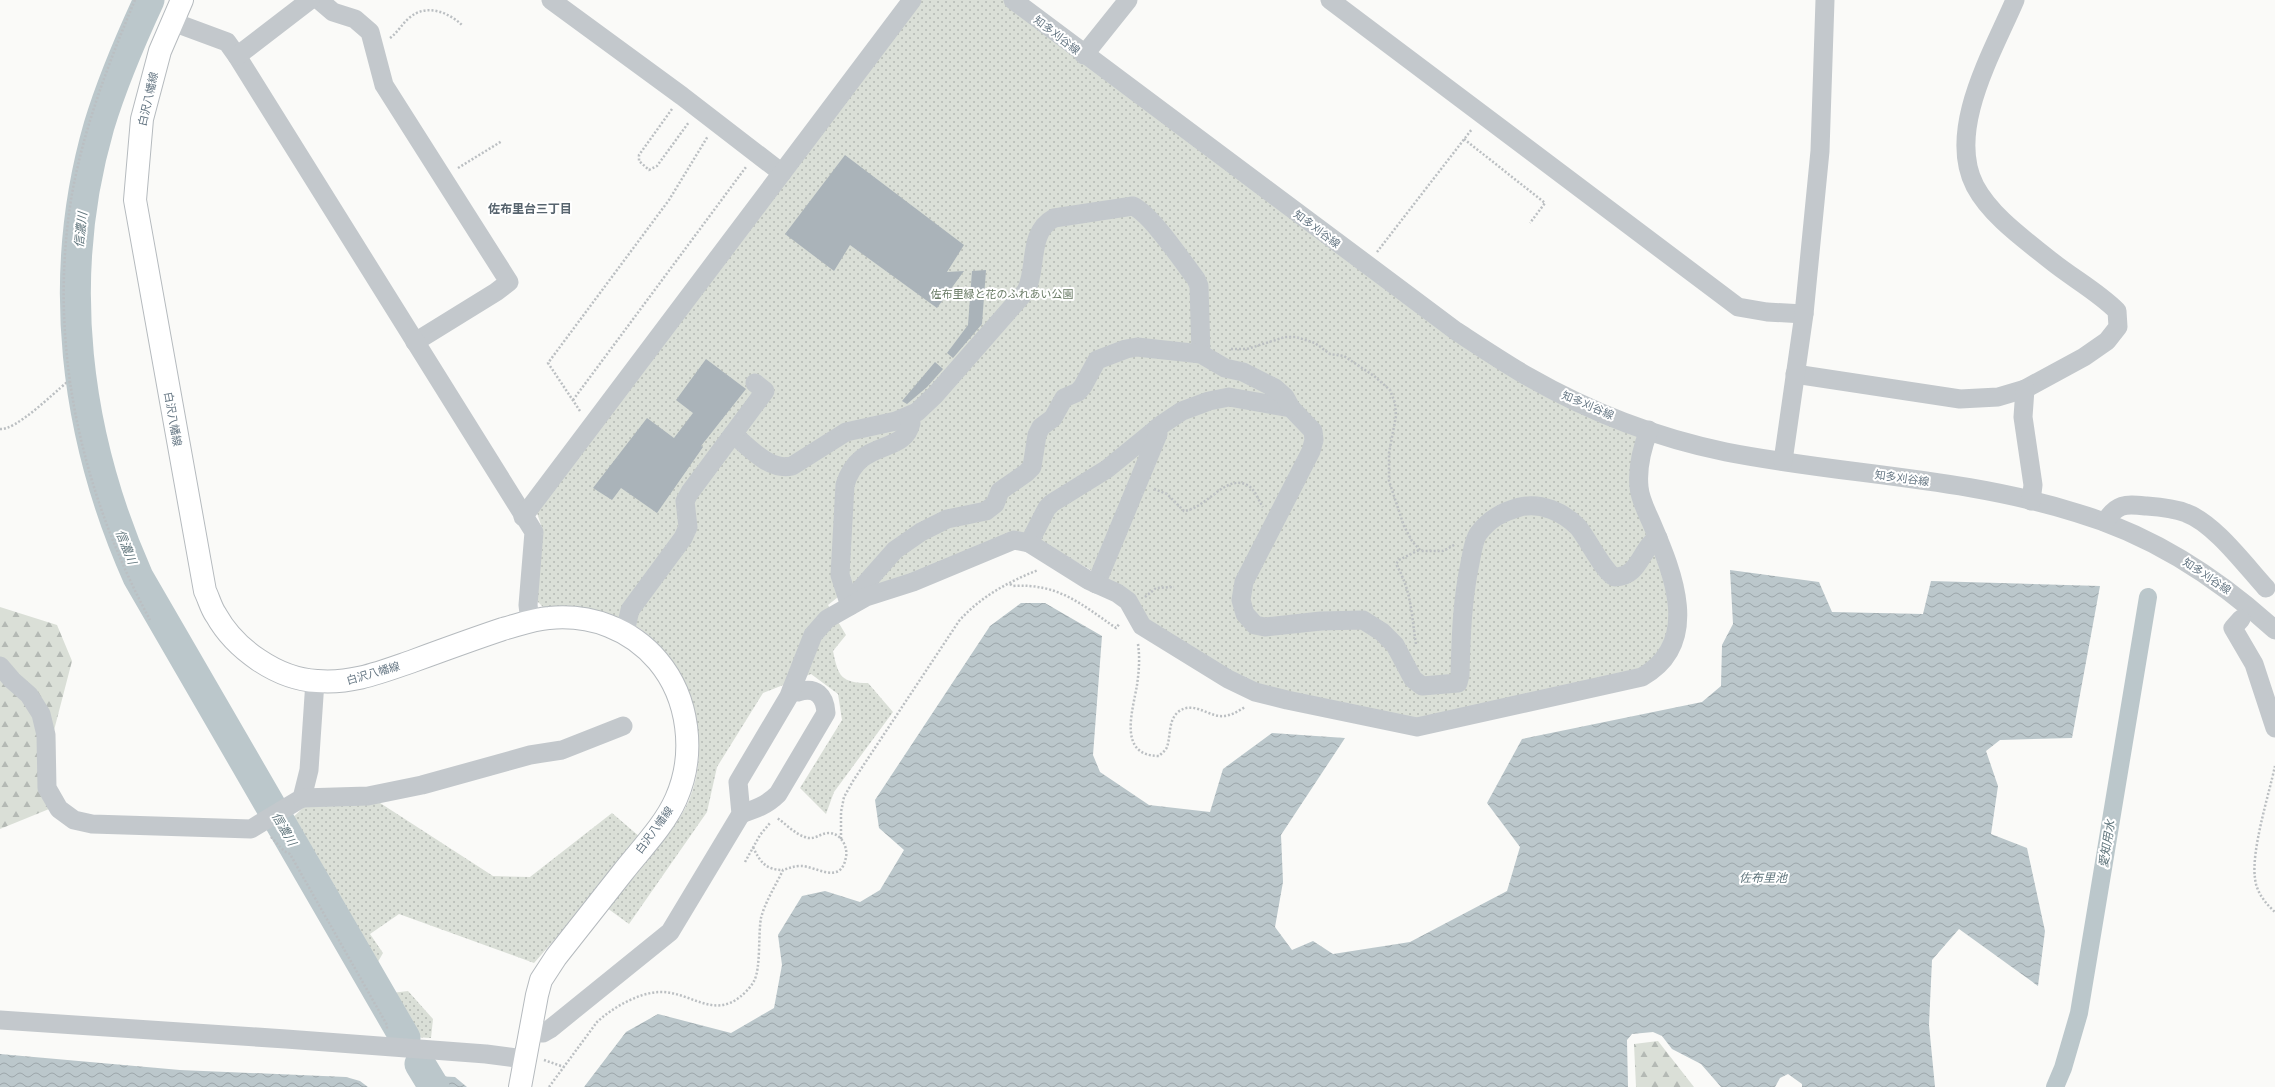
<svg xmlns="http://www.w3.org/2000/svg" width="2275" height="1087" font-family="Roboto,'Noto Sans JP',sans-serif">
  <defs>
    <pattern id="grass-dots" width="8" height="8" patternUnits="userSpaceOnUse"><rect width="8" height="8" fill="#dadfd7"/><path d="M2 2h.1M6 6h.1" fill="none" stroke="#b4b9b4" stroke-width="1.8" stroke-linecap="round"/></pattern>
    <pattern id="forest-firs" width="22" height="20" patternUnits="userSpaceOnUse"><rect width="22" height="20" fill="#dadfd7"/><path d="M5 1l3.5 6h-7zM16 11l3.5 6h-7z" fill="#b4b9b4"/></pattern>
    <pattern id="water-waves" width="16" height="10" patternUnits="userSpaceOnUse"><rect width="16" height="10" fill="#bbc7cb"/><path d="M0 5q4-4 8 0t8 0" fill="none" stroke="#9ca6aa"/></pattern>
  </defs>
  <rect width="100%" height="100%" fill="#fafaf8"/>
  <path fill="url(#grass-dots)" d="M921,0H1013L1456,331L1649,430L1639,487L1679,601L1653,671L1417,727L1287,700L1142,626L1130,592L1039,541L870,586H852L828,605L846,635L833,651C838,676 841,683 868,683L893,712L834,792L826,814L800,788L842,720L838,694L811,674L763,693L717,767L707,812L629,924L592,897L534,963L399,914L370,934L383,953L371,974L384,994L408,991L433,1019L431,1038L396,1036L336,927L287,823L307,804L377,801L493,876L530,877L612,813L654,849C668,834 681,819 689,800C717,734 684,639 613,615C592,608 567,610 544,608L536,600L543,531L537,513Z"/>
  <g fill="url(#forest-firs)">
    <polygon points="0,607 57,625 72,661 39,788 54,807 0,829"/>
    <polygon points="1658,1041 1694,1087 1636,1087 1634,1044"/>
  </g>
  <g fill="url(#water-waves)">
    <polygon points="1730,570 1819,582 1832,612 1923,614 1931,581 2100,586 2072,738 2000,740 1986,751 1998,786 1991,834 2027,848 2045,931 2038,986 1959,929 1932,960 1929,1025 1935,1087 1802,1087 1802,1084 1788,1074 1780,1078 1775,1087 1721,1087 1701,1064 1672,1049 1662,1036 1653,1032 1632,1034 1627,1040 1628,1087 584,1087 626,1032 658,1014 731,1033 774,1008 782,965 778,935 802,896 825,891 860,902 880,890 904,850 879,828 875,800 990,626 1021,603 1045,603 1102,636 1093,755 1100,772 1149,805 1210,812 1223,769 1272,733 1345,738 1281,835 1283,882 1275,927 1292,950 1313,941 1333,954 1410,942 1507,891 1520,847 1487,803 1522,739 1702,702 1721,686 1722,645 1733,624"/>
    <polygon points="0,1054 180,1070 346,1077 360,1081 368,1087 0,1087"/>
    <polygon points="434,1076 455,1077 467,1087 426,1087"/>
  </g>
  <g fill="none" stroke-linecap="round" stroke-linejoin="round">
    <polyline stroke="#bbc7cb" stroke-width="18" points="2055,1087 2063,1068 2079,1013 2148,597"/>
    <g stroke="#bbc7cb" stroke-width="31">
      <path d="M149,0C130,41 112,83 99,126C55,278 75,435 138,577L405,1038"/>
      <polyline points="420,1064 434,1087"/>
    </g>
  </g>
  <g fill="#aab3b9">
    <polygon points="845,155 964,245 947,272 964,271 937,308 850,245 834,271 785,234"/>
    <polygon points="986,270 982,324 953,358 947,353 968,325 972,271"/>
    <polygon points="706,359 746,389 701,446 703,447 657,513 621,488 612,500 593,488 647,418 674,438 693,413 676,400"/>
    <polygon points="935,362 943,369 927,387 907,404 902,401"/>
  </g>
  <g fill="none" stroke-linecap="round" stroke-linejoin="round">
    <defs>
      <path id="major" d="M182,0L160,51L142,119L135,200L205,591C209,599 211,608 216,615C235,649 277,679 317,681C352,684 381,672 413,661C443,650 473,639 503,629C518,625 534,619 549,618C591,614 631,629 658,661C689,698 696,754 676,799C664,826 641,849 623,872C600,901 578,929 556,957L541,980L537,995L520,1087"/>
    </defs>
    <use href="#major" stroke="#b5babe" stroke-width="24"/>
    <g stroke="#bbbfc2" stroke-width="2.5" stroke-dasharray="2 2" stroke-linecap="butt">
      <path d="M135,0C109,62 84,127 72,194C47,342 80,489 150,620"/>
      <path d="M390,38C398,32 402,24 409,18C426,3 448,12 462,25"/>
      <polyline points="672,109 639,155 639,161 649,170 657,166 689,122"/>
      <polyline points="1464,139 1545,203 1530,223"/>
      <polyline points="458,168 502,141"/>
      <polyline points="1377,252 1472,129"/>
      <polyline points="1231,349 1247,349 1285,337 1296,337 1315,343 1330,354 1344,356 1374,376 1390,390 1395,403 1396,416 1389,453 1389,481 1404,526 1412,541 1421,551 1443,551 1456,544"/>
      <polyline points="573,400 746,167"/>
      <polyline points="580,411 548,363 669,200 708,136"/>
      <path d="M0,429C15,431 54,393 66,383L70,382"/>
      <path d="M1154,489L1167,494L1184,511C1208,508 1226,472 1249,486C1256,491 1258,500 1263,507"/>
      <path d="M1010,584L1013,586C1058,583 1081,604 1116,628L1120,623"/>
      <polyline points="1145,597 1156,588 1174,587"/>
      <path d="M1138,644C1140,658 1139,671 1137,685C1133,710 1117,756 1159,756C1162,753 1166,750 1167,747C1171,735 1168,721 1178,712C1192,701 1205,714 1219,716C1229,717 1237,712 1245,707"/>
      <path d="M1416,644C1411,613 1412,592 1396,564L1399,560L1419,550"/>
      <path d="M2275,766C2269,794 2251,851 2255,878C2256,892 2266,904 2275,912"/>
      <polyline points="271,837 284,851 290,854 387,1025 387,1029"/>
      <path d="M841,839V812L844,797L853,781L959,621C980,597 1008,582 1038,570"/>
      <path d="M753,847C760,862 766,870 783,870"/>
      <polyline points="745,862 760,835 770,823"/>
      <polyline points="544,1060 564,1067"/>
      <path d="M549,1087L597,1022C612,1008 638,993 659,992C690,991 712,1019 740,997C745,993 751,987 754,981C761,968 758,934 761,918C765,902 776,885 783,870C789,868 794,866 801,866C816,866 841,886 846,857C848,847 841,833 829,833C820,833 814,841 805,837C795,834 786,824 777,818"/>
    </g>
    <g stroke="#c3c8cc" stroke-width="19">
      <polyline points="319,0 333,12 355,19 370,32 384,85 509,282 496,292 415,342"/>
      <polyline points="551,0 682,96 782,173"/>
      <path d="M1013,0L1456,331C1479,346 1503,362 1527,376C1588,411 1658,438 1726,452C1843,475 1963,477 2077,513C2152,535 2218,578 2275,630"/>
      <polyline points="1330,0 1738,307 1767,312 1804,314"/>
      <polyline points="173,22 227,42 237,56 534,532 528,605 530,621"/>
      <polyline points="1084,55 1128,0"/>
      <polyline points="237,56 310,0"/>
      <path d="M1795,374L1960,399L1998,397L2025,389L2084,357L2107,341L2118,327L2117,311C2097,291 2072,278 2050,260C2024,239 1991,216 1975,186C1946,130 1993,52 2015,0"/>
      <polyline points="2025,389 2023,417 2033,485 2031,501"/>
      <path d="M733,434C750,448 769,471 792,466L846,432L896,421L917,412L935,395L1026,291C1038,267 1027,233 1054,218L1133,206C1152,215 1182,261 1196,279L1199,286L1201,354"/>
      <polyline points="1783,461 1804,314 1820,151 1825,0"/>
      <polyline points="523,517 912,0"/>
      <path d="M2105,522C2117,503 2125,504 2146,506C2159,507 2173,508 2186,513C2214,523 2245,565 2266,588"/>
      <path d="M1029,543L1047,508L1052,503L1107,469L1161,425L1182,411L1209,401L1229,397L1291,408L1313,431L1314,440L1311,451L1244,582L1241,600L1245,614L1255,625L1265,627L1321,621L1363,620L1382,632L1395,645L1413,679L1422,686L1458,683L1460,675C1461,637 1462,601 1470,563C1472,554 1473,542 1478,534C1489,519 1502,512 1520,507C1541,502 1563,512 1578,527C1586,536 1607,577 1615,577C1640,577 1641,547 1658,538"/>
      <polyline points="1096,584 1158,434 1157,428"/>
      <polyline points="858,601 857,593 895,550 921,532 947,519 986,511 995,504 1000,491 1026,473 1032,467 1037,435 1041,427 1053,418 1064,398 1078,392 1083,386 1097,360 1126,349 1137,347 1201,354 1225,368 1243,372 1275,388 1285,397 1291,408"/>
      <path d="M850,606L840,575L845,485C859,437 904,456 911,423L909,417"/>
      <polyline points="2241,619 2233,628 2254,664 2275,728"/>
      <polyline points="625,632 630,610 683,538 688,527 685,501 690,492 765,391 755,383"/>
      <polyline points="0,666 12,680 29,695 41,714 46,735 47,788 59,809 74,820 92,824 251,829 302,798 309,770 315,681"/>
      <polyline points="302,798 368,796 422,785 530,755 562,750 623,726"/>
      <path d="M741,814C756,809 767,805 778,794L826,713C825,696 816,686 798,692L792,689"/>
      <polyline points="0,1020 286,1039 486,1054 524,1059"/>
      <path d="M529,1031L543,1033L550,1029L670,932L741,814L738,782L789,696L813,635L827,619L866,597L913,582L1014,540L1029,543L1088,580L1117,593L1128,601L1142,626L1228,679L1255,692L1287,700L1417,727L1642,677C1702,643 1673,573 1652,524C1647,512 1640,500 1639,487C1637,467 1642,448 1649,430"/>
    </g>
    <use href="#major" stroke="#fff" stroke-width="22"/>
  </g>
  <g text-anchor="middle" stroke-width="4" stroke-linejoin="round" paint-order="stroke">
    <g font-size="11" fill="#657683" stroke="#fff">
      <text transform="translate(1057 35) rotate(38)" y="4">知多刈谷線</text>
      <text transform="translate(148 99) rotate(-77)" y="4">白沢八幡線</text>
      <text transform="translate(1317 229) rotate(37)" y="4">知多刈谷線</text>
      <text transform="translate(1588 405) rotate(23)" y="4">知多刈谷線</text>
      <text transform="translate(173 419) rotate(80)" y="4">白沢八幡線</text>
      <text transform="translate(1902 478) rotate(8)" y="4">知多刈谷線</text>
      <text transform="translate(2207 576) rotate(34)" y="4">知多刈谷線</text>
      <text transform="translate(373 673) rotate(-16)" y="4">白沢八幡線</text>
      <text transform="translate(654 830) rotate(-54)" y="4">白沢八幡線</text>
    </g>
    <g font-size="11" fill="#687a64" stroke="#fff">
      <text x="1002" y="298">佐布里緑と花のふれあい公園</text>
    </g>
    <g font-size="12" font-weight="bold" fill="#57646e" stroke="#fff">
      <text x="530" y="213">佐布里台三丁目</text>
    </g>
    <g font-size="12" font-style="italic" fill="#60757c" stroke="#fff">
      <text transform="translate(81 230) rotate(-84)" y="4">信濃川</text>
      <text transform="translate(126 547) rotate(68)" y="4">信濃川</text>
      <text transform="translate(284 829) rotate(60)" y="4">信濃川</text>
      <text transform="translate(2107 844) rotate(-81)" y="4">愛知用水</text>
      <text x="1763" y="882">佐布里池</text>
    </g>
  </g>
</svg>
